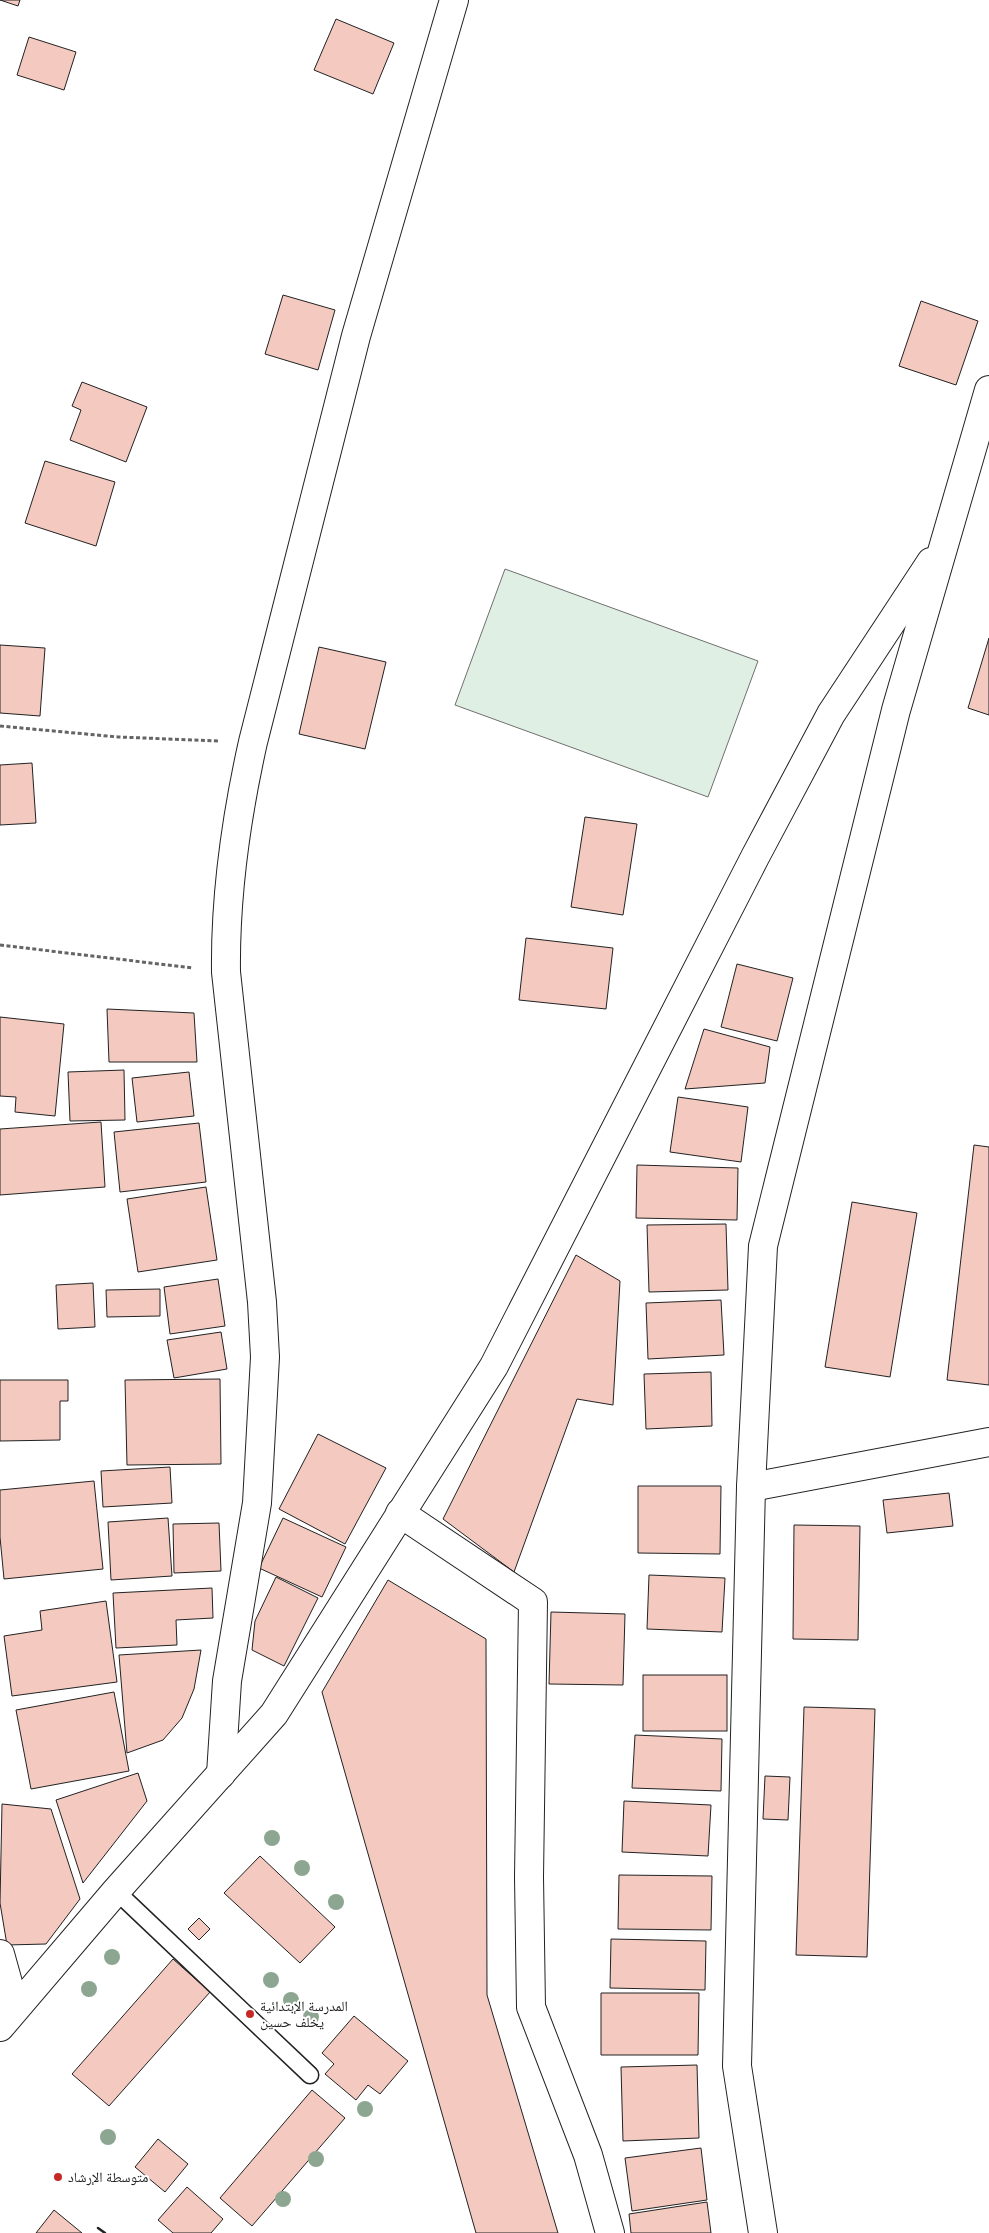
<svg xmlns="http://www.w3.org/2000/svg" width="989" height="2233" font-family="Lato,'Noto Naskh Arabic',sans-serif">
  <rect width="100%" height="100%" fill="#fff"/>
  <polygon fill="#e0efe3" stroke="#6f6f6f" points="505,569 758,661 708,797 455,705"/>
  <g fill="#f3c9c0" stroke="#222">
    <polygon points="0,0 20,0 18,6"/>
    <polygon points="336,19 394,43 373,94 314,70"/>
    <polygon points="29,37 76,52 64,90 17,75"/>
    <polygon points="283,295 335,310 318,370 265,354"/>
    <polygon points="921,301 978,321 956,385 899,366"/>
    <polygon points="82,382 147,407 126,462 70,440 81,410 72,406"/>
    <polygon points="45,461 115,482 96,546 25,523"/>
    <polygon points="989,638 989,715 968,708"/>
    <polygon points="0,645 45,648 40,716 0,713"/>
    <polygon points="319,647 386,662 365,749 299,734"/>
    <polygon points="32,763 36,823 0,825 0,765"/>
    <polygon points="585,817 637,824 623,915 571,907"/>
    <polygon points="526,938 613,948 606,1009 519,1000"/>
    <polygon points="737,964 793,978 777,1041 721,1027"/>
    <polygon points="107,1009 194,1013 197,1062 109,1062"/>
    <polygon points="0,1017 64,1024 55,1116 15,1112 16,1097 0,1096"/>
    <polygon points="704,1029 770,1047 765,1083 685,1089"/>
    <polygon points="124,1070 125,1120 70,1121 68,1072"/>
    <polygon points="189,1072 194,1116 137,1122 132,1078"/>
    <polygon points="678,1097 748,1107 741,1162 670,1152"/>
    <polygon points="101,1122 105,1187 0,1195 0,1129"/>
    <polygon points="199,1123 206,1182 120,1192 114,1132"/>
    <polygon points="974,1145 989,1147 989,1385 947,1380"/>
    <polygon points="637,1165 738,1168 737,1220 636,1218"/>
    <polygon points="206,1187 217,1260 138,1272 127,1199"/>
    <polygon points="852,1202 917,1213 890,1377 825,1367"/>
    <polygon points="726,1224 728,1290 649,1292 647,1225"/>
    <polygon points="576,1255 620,1281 613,1405 577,1399 514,1572 443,1519"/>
    <polygon points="218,1279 225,1326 170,1334 164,1287"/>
    <polygon points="93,1283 95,1327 58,1329 56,1285"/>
    <polygon points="160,1289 160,1316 107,1317 106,1290"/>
    <polygon points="721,1300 724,1355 648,1359 646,1303"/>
    <polygon points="221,1332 227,1369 174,1378 167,1340"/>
    <polygon points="711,1372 712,1426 646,1429 644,1374"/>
    <polygon points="220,1379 221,1464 127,1465 125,1380"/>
    <polygon points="0,1380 68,1380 68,1401 60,1401 60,1440 0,1441"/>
    <polygon points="318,1434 386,1468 345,1544 279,1509"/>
    <polygon points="170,1467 172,1503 103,1507 101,1471"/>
    <polygon points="94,1481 103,1569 4,1579 0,1537 0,1490"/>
    <polygon points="638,1486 721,1486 720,1554 638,1553"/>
    <polygon points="949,1493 953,1526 887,1533 883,1500"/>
    <polygon points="168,1518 172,1576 111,1580 108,1522"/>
    <polygon points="283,1518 346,1547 322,1597 259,1568"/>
    <polygon points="219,1523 221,1571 174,1573 173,1524"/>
    <polygon points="794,1525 860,1526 858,1640 793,1639"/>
    <polygon points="649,1575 725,1578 722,1632 647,1629"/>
    <polygon points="276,1577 318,1598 284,1666 252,1650 255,1621"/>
    <polygon points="388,1580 486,1639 487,1995 558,2233 476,2233 322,1692"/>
    <polygon points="212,1588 213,1618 176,1620 177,1645 116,1648 113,1593"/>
    <polygon points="106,1601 117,1682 12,1696 4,1636 42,1630 40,1611"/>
    <polygon points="551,1612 625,1614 623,1685 549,1684"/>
    <polygon points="201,1650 194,1689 182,1718 163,1740 127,1753 119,1655"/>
    <rect x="643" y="1675" width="84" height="56"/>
    <polygon points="114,1692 129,1771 31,1789 16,1710"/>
    <polygon points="804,1707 875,1709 867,1957 796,1955"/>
    <polygon points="635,1735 722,1739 721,1791 632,1788"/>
    <polygon points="138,1773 147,1801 83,1883 56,1800"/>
    <polygon points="765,1776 790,1777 788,1820 763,1819"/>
    <polygon points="624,1801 711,1805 708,1856 622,1852"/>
    <polygon points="2,1804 51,1809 80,1899 46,1944 7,1945 0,1903"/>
    <polygon points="260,1856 335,1927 300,1963 224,1893"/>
    <polygon points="619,1875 712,1876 711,1930 618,1929"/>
    <polygon points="199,1918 210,1929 199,1940 188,1929"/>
    <polygon points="611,1939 706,1941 705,1990 610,1988"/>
    <polygon points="173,1959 210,1992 109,2106 72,2074"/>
    <polygon points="601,1993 699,1993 698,2055 601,2055"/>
    <polygon points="354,2016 408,2061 380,2094 368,2085 356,2100 325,2074 334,2064 322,2053"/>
    <polygon points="697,2065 699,2138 623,2141 621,2067"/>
    <polygon points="312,2090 345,2118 252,2226 220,2198"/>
    <polygon points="158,2139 188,2164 165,2192 135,2167"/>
    <polygon points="701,2148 707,2200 632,2211 625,2158"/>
    <polygon points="187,2187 223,2219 211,2233 173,2233 158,2220"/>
    <polygon points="707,2202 711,2233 631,2233 629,2214"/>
    <polygon points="54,2210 82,2233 36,2233"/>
  </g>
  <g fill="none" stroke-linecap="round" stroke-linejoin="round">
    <defs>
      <polyline id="lane" points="116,1891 310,2075"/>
      <g id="street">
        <polyline points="751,1487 989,1442"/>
        <polyline points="400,1513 533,1602 529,1877 531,2007 588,2155 610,2233"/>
        <path d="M221,1774L227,1681L257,1503L265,1357L262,1302L226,972C225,894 236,818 253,742L356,336L454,0"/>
        <polyline points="0,1954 15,2008"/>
      </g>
      <g id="secondary">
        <polyline points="0,2027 116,1891 274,1714 494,1366 755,857 831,714 931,562"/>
        <polyline points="763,2233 737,2066 751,1487 763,1246 896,710 989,390"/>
      </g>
    </defs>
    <use href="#lane" stroke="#222" stroke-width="19"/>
    <use href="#street" stroke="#222" stroke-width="30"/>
    <use href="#secondary" stroke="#222" stroke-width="30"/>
    <g stroke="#646464" stroke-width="3" stroke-dasharray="4 2.5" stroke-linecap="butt">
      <polyline points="0,726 118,737 220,741"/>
      <polyline points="0,945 193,968"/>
    </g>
    <use href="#lane" stroke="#fff" stroke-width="16"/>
    <use href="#street" stroke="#fff" stroke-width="28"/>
    <use href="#secondary" stroke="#fff" stroke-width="28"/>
    <polyline stroke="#222" stroke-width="2.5" points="98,2228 105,2233"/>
  </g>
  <g fill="#8da692">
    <circle cx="272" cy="1838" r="8"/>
    <circle cx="302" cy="1868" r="8"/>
    <circle cx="336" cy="1902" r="8"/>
    <circle cx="112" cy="1957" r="8"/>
    <circle cx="271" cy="1980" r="8"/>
    <circle cx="89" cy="1989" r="8"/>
    <circle cx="291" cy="2000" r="8"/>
    <circle cx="311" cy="2017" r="8"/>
    <circle cx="365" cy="2109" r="8"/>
    <circle cx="108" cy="2137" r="8"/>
    <circle cx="316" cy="2159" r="8"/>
    <circle cx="283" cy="2199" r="8"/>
  </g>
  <g fill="#c62828" stroke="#fff" stroke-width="2">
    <circle cx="250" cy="2014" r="5"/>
    <circle cx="58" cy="2177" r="5"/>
  </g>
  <g text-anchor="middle" stroke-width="4" stroke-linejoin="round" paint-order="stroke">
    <g font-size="14" fill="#222" stroke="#fff" text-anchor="start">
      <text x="260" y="2011">المدرسة الإبتدائية<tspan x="260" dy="16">يخلف حسين</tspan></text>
      <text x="68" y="2182">متوسطة الإرشاد</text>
    </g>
  </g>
</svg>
